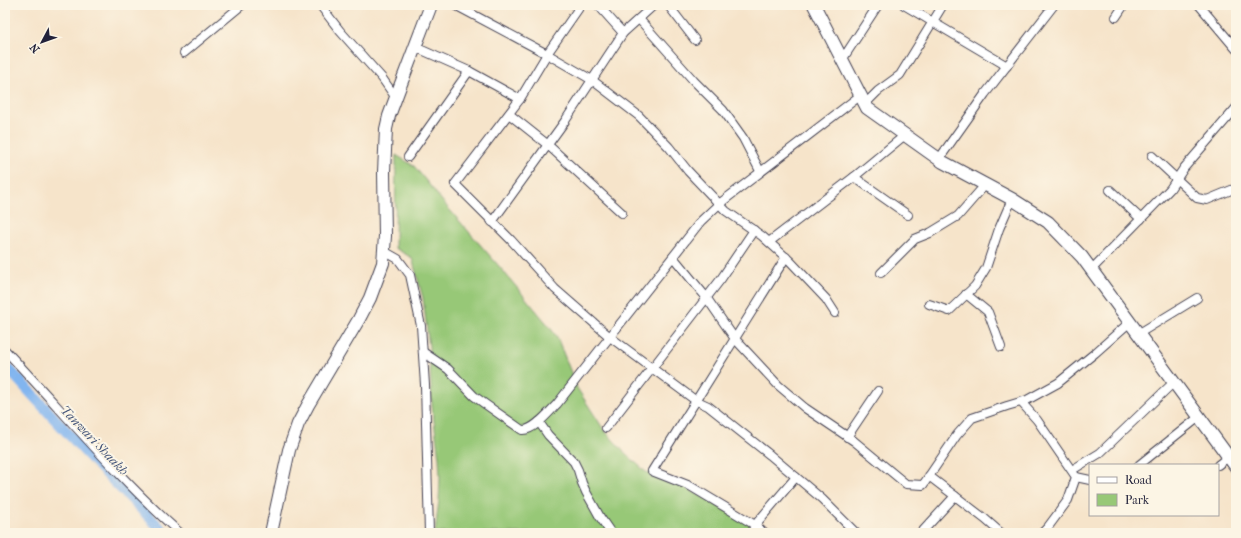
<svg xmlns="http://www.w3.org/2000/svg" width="1241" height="538" font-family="'IM FELL French Canon',serif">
  <rect width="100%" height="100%" fill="#fcf5e5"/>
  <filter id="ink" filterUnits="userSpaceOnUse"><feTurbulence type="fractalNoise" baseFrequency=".025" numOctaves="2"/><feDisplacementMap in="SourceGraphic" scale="8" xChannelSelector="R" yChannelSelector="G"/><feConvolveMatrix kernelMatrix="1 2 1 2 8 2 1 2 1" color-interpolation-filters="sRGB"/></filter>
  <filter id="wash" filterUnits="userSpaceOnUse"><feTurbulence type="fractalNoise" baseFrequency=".012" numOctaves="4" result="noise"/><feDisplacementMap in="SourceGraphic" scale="16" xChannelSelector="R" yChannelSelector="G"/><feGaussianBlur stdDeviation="0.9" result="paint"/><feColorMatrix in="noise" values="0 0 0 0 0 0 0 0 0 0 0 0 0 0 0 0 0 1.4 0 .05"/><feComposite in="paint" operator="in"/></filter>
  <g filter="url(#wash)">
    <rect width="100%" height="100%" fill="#f6e4ca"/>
    <polygon fill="#97c877" stroke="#5c7559" points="396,155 414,166 448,208 498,265 549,326 557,337 577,388 604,430 624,452 646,472 675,482 694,492 750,524 758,533 435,533 439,500 440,478 439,458 432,406 429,347 423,298 412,258 395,248"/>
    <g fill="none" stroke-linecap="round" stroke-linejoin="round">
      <polyline stroke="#82b5ef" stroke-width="11" points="5,365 89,456 165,533"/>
    </g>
  </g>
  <g filter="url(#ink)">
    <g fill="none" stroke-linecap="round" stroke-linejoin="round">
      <defs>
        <g id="street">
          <polyline points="320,5 340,31 382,78 396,98"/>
          <polyline points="455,5 547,54 592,80 639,116 669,147 688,171 726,211 762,236 790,261 826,299 835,313"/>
          <polyline points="581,5 547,54 520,99 455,184 511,240 555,289 610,337 695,400 708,406 770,455 822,499 856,533"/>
          <polyline points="598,5 623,33"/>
          <polyline points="668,5 695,40"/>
          <polyline points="904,5 1007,66"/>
          <polyline points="1199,5 1236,49"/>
          <polyline points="1116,17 1124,5"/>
          <polyline points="639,19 694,81 723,110 743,138 760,171"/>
          <polyline points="415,47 469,71 520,99"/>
          <polyline points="184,53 242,5"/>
          <polyline points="842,60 878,5"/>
          <polyline points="865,104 878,91 900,75 943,5"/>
          <polyline points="509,114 548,145 622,213"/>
          <polyline points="1152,156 1197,198 1207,200 1236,188"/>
          <polyline points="408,157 469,71"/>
          <polyline points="939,159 985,94 1054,5"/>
          <polyline points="854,177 908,215"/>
          <polyline points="1110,190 1141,219"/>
          <polyline points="492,222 565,121 623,33 654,5"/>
          <polyline points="769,242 854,177 905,135"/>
          <polyline points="384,251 398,259 410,275 421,326 425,385 429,533"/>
          <polyline points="673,257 706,297 735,339 778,385 805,408 854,441 906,484 923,485 957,435 972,418 1007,406 1027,400 1058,383 1095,353 1130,322"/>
          <polyline points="1091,270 1170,189 1184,168 1236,108"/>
          <polyline points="881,273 915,239 930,233 958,216 985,185"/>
          <polyline points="966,294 988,312 1001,347"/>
          <polyline points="929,304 949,311 975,286 986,268 999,229 1012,199"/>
          <polyline points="1138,334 1197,298"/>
          <path d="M5,350C63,411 117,477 180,533"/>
          <path d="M423,352L448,369L474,396L485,404L522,430C534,431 549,412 557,404L701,221L719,204L861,95"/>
          <polyline points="1021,402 1037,420 1076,477 1068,500 1048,527 1042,533"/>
          <polyline points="539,422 548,435 574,462 578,470 582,483 586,492 600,517 611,533"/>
          <polyline points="606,428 721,279 754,230"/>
          <polyline points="847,437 878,391"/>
          <polyline points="1139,465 1199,417"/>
          <polyline points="1218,465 1228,457"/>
          <polyline points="1072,470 1100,453 1174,382"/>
          <polyline points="929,476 985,519 1001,533"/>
          <polyline points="1076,477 1090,480"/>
          <polyline points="752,533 755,525 796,477"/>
          <polyline points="764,533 755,525 690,486 652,471 786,257"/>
          <polyline points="921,533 955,496"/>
        </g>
        <g id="secondary">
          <polyline points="814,5 867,108 943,162 1012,199 1048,222 1082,257 1236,467"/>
          <polyline points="271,533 289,450 298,424 308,405 359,319 370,298 383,263 385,236 384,172 386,129 389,116 399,89 431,5"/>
        </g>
      </defs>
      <use href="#street" stroke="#423f50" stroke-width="10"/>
      <use href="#secondary" stroke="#423f50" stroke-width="14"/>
      <use href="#street" stroke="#fff" stroke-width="8"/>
      <use href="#secondary" stroke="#fff" stroke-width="12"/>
    </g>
  </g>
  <g text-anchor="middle" stroke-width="4" stroke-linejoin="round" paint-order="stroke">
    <g font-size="13" font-style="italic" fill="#44557a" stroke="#fcf5e5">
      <text transform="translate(95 440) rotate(46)" y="5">Tanwari Shaakh</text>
    </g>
  </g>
  <rect width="1241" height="538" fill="none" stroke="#fcf5e5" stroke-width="20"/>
  <rect x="1089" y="464" width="130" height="52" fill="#fcf5e5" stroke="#a5a1a1"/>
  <rect x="1097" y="477" width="20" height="6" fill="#ffffff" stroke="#a5a1a1"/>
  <text x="1125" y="484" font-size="12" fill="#22223b">Road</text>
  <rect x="1097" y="494" width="20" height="12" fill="#97c877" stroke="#a5a1a1"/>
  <text x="1125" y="504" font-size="12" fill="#22223b">Park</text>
  <g transform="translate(42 42) rotate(229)" stroke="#fcf5e5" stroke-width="3" paint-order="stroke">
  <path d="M0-3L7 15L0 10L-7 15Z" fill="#22223b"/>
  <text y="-6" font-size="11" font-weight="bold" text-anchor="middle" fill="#22223b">N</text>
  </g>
</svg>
